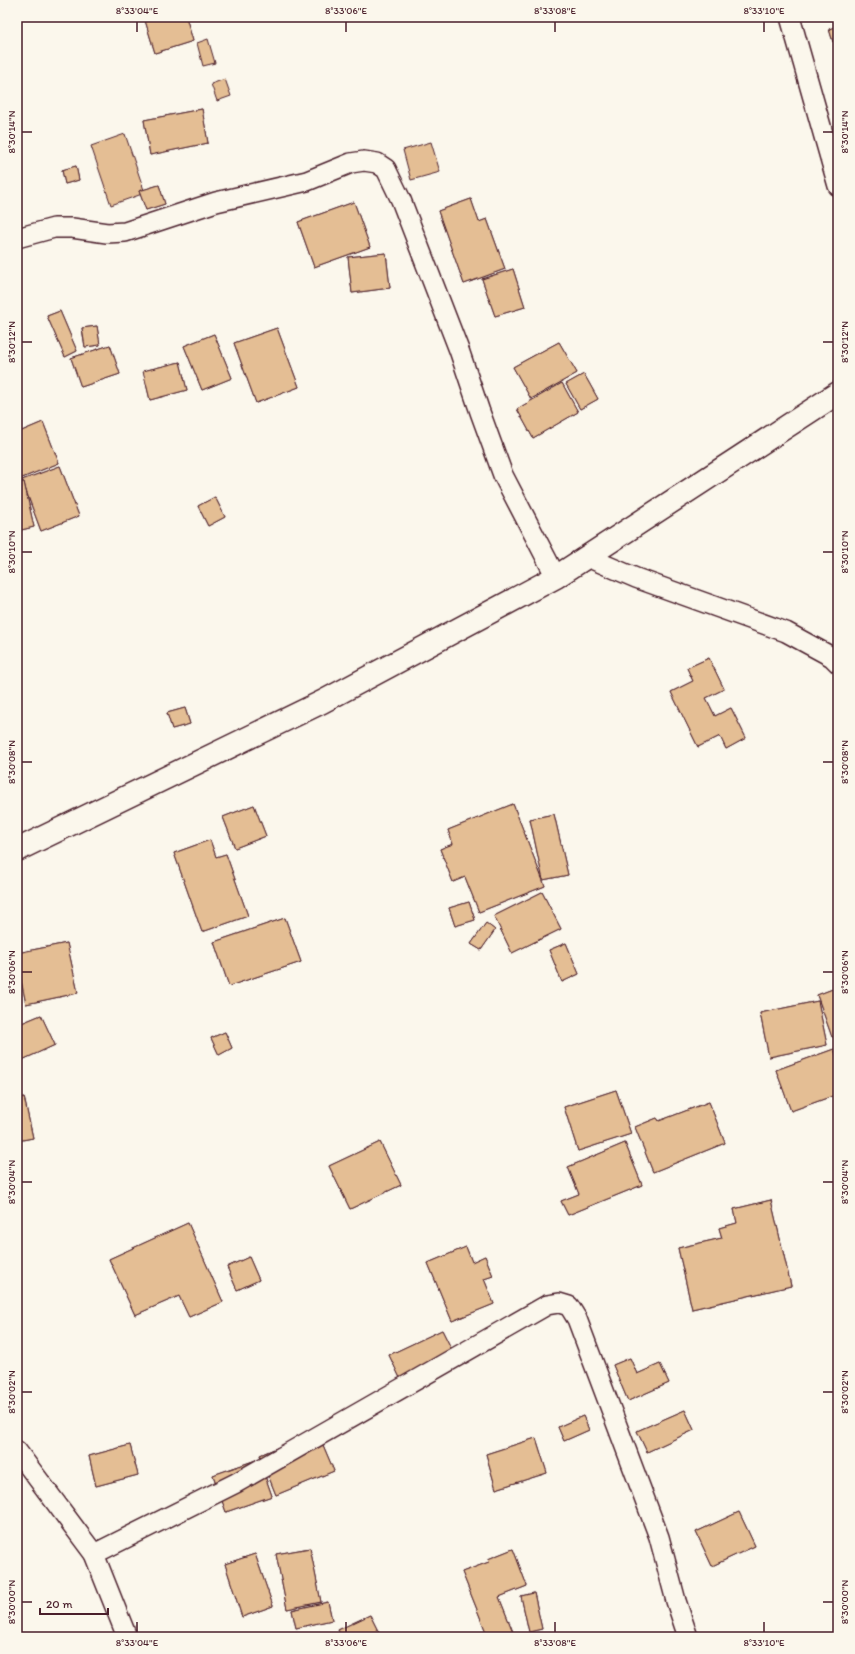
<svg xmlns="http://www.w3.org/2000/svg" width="855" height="1654" font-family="Itim,sans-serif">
  <rect width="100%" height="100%" fill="#fbf7ec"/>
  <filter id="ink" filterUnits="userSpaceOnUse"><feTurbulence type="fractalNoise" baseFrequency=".025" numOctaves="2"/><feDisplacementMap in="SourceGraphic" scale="8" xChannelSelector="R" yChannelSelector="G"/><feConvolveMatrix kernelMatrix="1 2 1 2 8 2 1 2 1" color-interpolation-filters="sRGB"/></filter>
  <g filter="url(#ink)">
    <g fill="#e4be94" stroke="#4a1f2b">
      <polygon points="144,17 186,17 193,41 155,53"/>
      <polygon points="144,17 186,17 193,41 155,53"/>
      <polygon points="838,26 838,40 833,42 829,29"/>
      <polygon points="838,26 838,40 833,42 829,29"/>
      <polygon points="208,39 215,63 203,66 197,43"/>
      <polygon points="225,79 231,96 217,101 211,84"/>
      <polygon points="202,109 208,143 150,155 144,120"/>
      <polygon points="202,109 208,143 150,155 144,120"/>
      <polygon points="125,134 145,193 111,205 91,146"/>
      <polygon points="431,142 440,172 411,180 403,150"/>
      <polygon points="76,166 79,180 65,184 62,170"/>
      <polygon points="76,166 79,180 65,184 62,170"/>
      <polygon points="159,185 165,204 146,210 139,191"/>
      <polygon points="159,185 165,204 146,210 139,191"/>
      <polygon points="471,199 479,222 487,219 505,269 464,284 438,211"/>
      <polygon points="471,199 479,222 487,219 505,269 464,284 438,211"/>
      <polygon points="354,202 370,247 314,267 298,222"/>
      <polygon points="354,202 370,247 314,267 298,222"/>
      <polygon points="386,253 390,288 352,293 348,257"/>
      <polygon points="386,253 390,288 352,293 348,257"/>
      <polygon points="513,269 525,307 495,316 482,279"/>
      <polygon points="513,269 525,307 495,316 482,279"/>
      <polygon points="60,311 77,351 65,357 47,316"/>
      <polygon points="60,311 77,351 65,357 47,316"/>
      <polygon points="97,326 100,345 85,347 82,328"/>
      <polygon points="97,326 100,345 85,347 82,328"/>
      <polygon points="277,328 299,387 256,403 234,343"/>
      <polygon points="277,328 299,387 256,403 234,343"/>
      <polygon points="214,334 232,378 202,390 184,346"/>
      <polygon points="214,334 232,378 202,390 184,346"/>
      <polygon points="559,342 577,373 531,399 513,367"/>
      <polygon points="559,342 577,373 531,399 513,367"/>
      <polygon points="110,345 120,374 81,387 71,358"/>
      <polygon points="110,345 120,374 81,387 71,358"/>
      <polygon points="180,362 187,390 150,400 143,371"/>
      <polygon points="180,362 187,390 150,400 143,371"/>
      <polygon points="584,374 598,399 580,409 566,384"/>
      <polygon points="584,374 598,399 580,409 566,384"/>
      <polygon points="562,383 578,412 533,438 517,409"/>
      <polygon points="562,383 578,412 533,438 517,409"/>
      <polygon points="43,422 59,463 17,480 17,433"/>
      <polygon points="43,422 59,463 17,480 17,433"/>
      <polygon points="60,466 79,516 41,531 22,480"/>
      <polygon points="60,466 79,516 41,531 22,480"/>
      <polygon points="24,482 34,527 17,531 17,483"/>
      <polygon points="24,482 34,527 17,531 17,483"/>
      <polygon points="215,497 225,517 208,526 198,506"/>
      <polygon points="215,497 225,517 208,526 198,506"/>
      <polygon points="709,658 724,689 706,698 715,716 731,708 746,738 726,749 720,736 698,747 671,692 693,681 687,668"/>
      <polygon points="709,658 724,689 706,698 715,716 731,708 746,738 726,749 720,736 698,747 671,692 693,681 687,668"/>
      <polygon points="185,708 190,724 172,729 167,713"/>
      <polygon points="185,708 190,724 172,729 167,713"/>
      <polygon points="513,804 545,886 479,912 465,877 453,882 440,849 453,844 448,830"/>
      <polygon points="513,804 545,886 479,912 465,877 453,882 440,849 453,844 448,830"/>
      <polygon points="254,805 266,836 235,848 223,817"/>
      <polygon points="254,805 266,836 235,848 223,817"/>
      <polygon points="554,814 568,875 543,880 530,819"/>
      <polygon points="554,814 568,875 543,880 530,819"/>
      <polygon points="210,840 216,857 226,854 248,916 202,932 174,853"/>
      <polygon points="210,840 216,857 226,854 248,916 202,932 174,853"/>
      <polygon points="542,892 561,929 512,953 494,916"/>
      <polygon points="542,892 561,929 512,953 494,916"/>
      <polygon points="469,902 475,920 455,926 449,908"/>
      <polygon points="469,902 475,920 455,926 449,908"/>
      <polygon points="285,918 301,962 229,986 214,942"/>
      <polygon points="285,918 301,962 229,986 214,942"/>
      <polygon points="486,923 495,930 481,950 471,944"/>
      <polygon points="486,923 495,930 481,950 471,944"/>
      <polygon points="67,943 78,993 26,1004 17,961 17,953"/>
      <polygon points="67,943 78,993 26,1004 17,961 17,953"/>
      <polygon points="566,943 579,974 562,982 549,950"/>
      <polygon points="566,943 579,974 562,982 549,950"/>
      <polygon points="838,987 838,1035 832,1037 817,995"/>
      <polygon points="838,987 838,1035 832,1037 817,995"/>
      <polygon points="818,1001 827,1045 769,1057 760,1013"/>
      <polygon points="818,1001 827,1045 769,1057 760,1013"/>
      <polygon points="41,1015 55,1045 22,1060 17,1048 17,1025"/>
      <polygon points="41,1015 55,1045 22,1060 17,1048 17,1025"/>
      <polygon points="225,1032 232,1048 219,1055 211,1038"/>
      <polygon points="225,1032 232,1048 219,1055 211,1038"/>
      <polygon points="834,1049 838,1060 838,1094 791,1111 776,1070"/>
      <polygon points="834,1049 838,1060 838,1094 791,1111 776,1070"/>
      <polygon points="616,1090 631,1134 578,1151 564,1107"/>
      <polygon points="616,1090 631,1134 578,1151 564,1107"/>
      <polygon points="24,1097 33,1138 17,1141 17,1099"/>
      <polygon points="24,1097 33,1138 17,1141 17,1099"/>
      <polygon points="709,1102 725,1143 653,1172 635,1127 657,1118 659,1121"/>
      <polygon points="709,1102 725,1143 653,1172 635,1127 657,1118 659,1121"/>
      <polygon points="380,1142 401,1185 350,1209 329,1166"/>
      <polygon points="380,1142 401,1185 350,1209 329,1166"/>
      <polygon points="625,1143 642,1185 568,1215 561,1201 579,1194 568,1167"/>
      <polygon points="625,1143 642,1185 568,1215 561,1201 579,1194 568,1167"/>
      <polygon points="771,1200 791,1286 692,1309 678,1248 722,1238 719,1228 737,1223 734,1209"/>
      <polygon points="771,1200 791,1286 692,1309 678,1248 722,1238 719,1228 737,1223 734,1209"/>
      <polygon points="188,1223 223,1302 189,1317 179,1296 135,1315 109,1259"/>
      <polygon points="188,1223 223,1302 189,1317 179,1296 135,1315 109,1259"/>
      <polygon points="466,1247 472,1262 485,1256 493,1276 484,1279 494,1304 452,1321 428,1263"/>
      <polygon points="466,1247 472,1262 485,1256 493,1276 484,1279 494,1304 452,1321 428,1263"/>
      <polygon points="249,1257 259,1280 237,1290 227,1267"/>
      <polygon points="249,1257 259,1280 237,1290 227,1267"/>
      <polygon points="442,1330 454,1354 401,1380 389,1355"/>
      <polygon points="442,1330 454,1354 401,1380 389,1355"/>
      <polygon points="630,1358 637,1374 660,1364 669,1383 628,1401 613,1365"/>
      <polygon points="630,1358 637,1374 660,1364 669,1383 628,1401 613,1365"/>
      <polygon points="685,1410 694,1430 647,1452 637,1431"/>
      <polygon points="685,1410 694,1430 647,1452 637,1431"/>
      <polygon points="583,1416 589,1430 564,1441 558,1427"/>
      <polygon points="583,1416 589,1430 564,1441 558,1427"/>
      <polygon points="317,1431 334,1471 276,1495 260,1455"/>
      <polygon points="317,1431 334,1471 276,1495 260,1455"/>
      <polygon points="536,1438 547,1473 496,1489 486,1454"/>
      <polygon points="536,1438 547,1473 496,1489 486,1454"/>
      <polygon points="130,1445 138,1475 96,1486 89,1456"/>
      <polygon points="130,1445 138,1475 96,1486 89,1456"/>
      <polygon points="259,1459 272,1496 226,1512 213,1475"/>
      <polygon points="259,1459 272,1496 226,1512 213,1475"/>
      <polygon points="739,1512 755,1546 712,1566 696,1532"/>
      <polygon points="739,1512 755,1546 712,1566 696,1532"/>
      <polygon points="310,1548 321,1602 287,1609 276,1554"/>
      <polygon points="310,1548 321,1602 287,1609 276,1554"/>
      <polygon points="513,1549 527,1586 499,1597 515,1637 488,1637 462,1572 489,1562 488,1559"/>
      <polygon points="513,1549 527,1586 499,1597 515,1637 488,1637 462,1572 489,1562 488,1559"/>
      <polygon points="255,1554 273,1606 242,1617 225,1564"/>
      <polygon points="255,1554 273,1606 242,1617 225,1564"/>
      <polygon points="534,1593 542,1629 529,1632 521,1596"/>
      <polygon points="534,1593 542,1629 529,1632 521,1596"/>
      <polygon points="328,1602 332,1620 296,1628 292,1610"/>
      <polygon points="328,1602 332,1620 296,1628 292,1610"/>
      <polygon points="370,1615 381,1637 342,1637 338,1630"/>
      <polygon points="370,1615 381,1637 342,1637 338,1630"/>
    </g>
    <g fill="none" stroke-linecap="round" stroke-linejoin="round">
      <defs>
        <g id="minor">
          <polyline points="790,17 838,186"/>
          <polyline points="17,238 54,228 72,228 107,233 125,232 216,202 307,181 351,163 364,161 377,163 386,169 401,200 459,350 480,412 503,475 556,577"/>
          <polyline points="587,557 636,578 786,632 832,657 838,663"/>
          <polyline points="17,1451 94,1554 127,1637"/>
          <polyline points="94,1554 236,1483 547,1305 559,1303 569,1306 577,1319 659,1537 676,1601 688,1637"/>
        </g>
        <polyline id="tertiary" points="17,850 322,702 556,577 838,393"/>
      </defs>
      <use href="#minor" stroke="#4a1f2b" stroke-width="22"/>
      <use href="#tertiary" stroke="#4a1f2b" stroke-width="25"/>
      <use href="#minor" stroke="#fbf7ec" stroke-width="19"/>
      <use href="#tertiary" stroke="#fbf7ec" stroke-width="22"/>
    </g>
  </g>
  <path fill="none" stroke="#4a1f2b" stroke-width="1.5" d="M137,22V32M346,22V32M555,22V32M764,22V32M22,132H32M823,132H833M22,342H32M823,342H833M22,552H32M823,552H833M22,762H32M823,762H833M22,972H32M823,972H833M22,1182H32M823,1182H833M22,1392H32M823,1392H833M22,1602H32M823,1602H833M137,1622V1632M346,1622V1632M555,1622V1632M764,1622V1632"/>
  <rect width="855" height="1654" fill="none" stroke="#fbf7ec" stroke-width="44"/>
  <path d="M40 1608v6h68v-6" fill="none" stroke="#4a1f2b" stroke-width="2"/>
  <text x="46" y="1608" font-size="12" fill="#4a1f2b" stroke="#fbf7ec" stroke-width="3" paint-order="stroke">20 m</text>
  <rect x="22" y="22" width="811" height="1610" fill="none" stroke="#4a1f2b" stroke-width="1.5"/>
  <g font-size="10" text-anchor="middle" fill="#4a1f2b">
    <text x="137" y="14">8°33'04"E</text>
    <text x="346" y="14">8°33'06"E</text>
    <text x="555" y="14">8°33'08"E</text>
    <text x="764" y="14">8°33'10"E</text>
    <text transform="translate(11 132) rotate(-90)" y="4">8°30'14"N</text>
    <text transform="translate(844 132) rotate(-90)" y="4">8°30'14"N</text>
    <text transform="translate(11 342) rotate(-90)" y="4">8°30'12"N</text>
    <text transform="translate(844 342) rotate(-90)" y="4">8°30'12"N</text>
    <text transform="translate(11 552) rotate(-90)" y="4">8°30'10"N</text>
    <text transform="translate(844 552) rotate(-90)" y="4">8°30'10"N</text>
    <text transform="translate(11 762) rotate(-90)" y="4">8°30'08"N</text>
    <text transform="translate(844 762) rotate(-90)" y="4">8°30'08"N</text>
    <text transform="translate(11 972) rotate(-90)" y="4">8°30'06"N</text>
    <text transform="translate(844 972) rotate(-90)" y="4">8°30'06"N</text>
    <text transform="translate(11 1182) rotate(-90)" y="4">8°30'04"N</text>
    <text transform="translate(844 1182) rotate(-90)" y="4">8°30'04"N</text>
    <text transform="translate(11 1392) rotate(-90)" y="4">8°30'02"N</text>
    <text transform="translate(844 1392) rotate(-90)" y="4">8°30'02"N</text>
    <text transform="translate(11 1602) rotate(-90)" y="4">8°30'00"N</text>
    <text transform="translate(844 1602) rotate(-90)" y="4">8°30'00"N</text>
    <text x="137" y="1646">8°33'04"E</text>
    <text x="346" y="1646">8°33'06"E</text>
    <text x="555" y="1646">8°33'08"E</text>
    <text x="764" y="1646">8°33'10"E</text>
  </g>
</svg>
